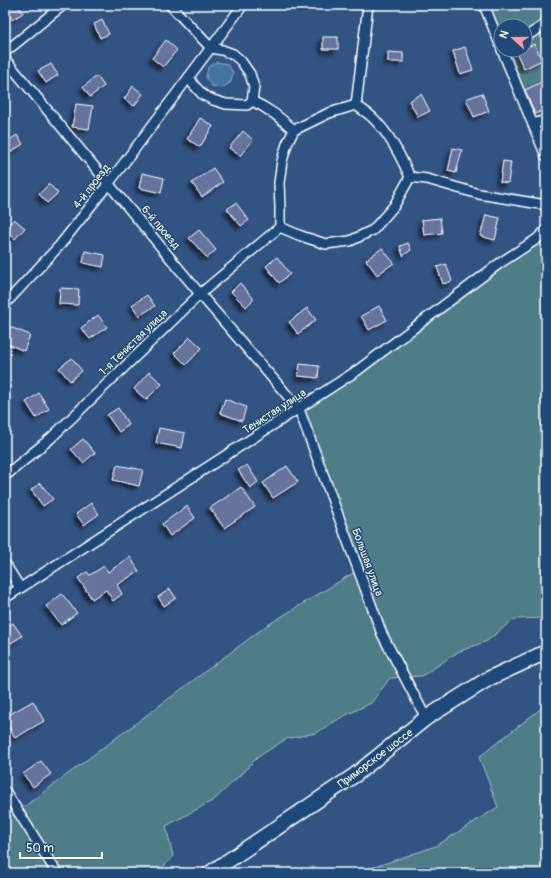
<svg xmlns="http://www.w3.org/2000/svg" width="551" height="878" font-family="Pangolin,sans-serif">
  <defs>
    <filter id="shadow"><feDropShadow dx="-3.5" dy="3.5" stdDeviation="2" flood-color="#0009"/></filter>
  </defs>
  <rect width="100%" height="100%" fill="#325483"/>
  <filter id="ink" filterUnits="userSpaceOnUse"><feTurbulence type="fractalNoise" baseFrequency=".025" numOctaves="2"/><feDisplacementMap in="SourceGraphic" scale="8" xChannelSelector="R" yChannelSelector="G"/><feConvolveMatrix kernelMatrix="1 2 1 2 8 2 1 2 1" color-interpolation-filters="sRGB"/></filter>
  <g filter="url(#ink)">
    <g fill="#507d87" stroke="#a8bec3">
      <polygon points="484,5 546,5 546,156 502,50 525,50 525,26 501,26 501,47"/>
      <polygon points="546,231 546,618 514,619 487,641 458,652 422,676 390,678 371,703 342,717 316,733 286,739 258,757 237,778 214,800 166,826 173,856 158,873 5,873 5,821 266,626 358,570 302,417 307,403"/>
      <polygon points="546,705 546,873 357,873 436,846 498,807 479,757 539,710"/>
    </g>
    <polygon fill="#42759f" stroke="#8eacc5" points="217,62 227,64 233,72 231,82 222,88 212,86 206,78 208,67"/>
    <g fill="#66739d" stroke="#fff" filter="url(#shadow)">
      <polygon points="5,5 18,5 23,13 12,20 5,9"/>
      <polygon points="102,20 109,34 100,38 94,24"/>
      <rect x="323" y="37" width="15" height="12"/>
      <polygon points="166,40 177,50 163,67 152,58"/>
      <polygon points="534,44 542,60 524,69 516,52 521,50 525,50 525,48"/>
      <polygon points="465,47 473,70 460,74 453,51"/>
      <polygon points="388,52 403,53 403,62 388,62"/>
      <polygon points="51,64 58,75 46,83 38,71"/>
      <polygon points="97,76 104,86 90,97 83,87"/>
      <polygon points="546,80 546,109 535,114 525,90"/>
      <polygon points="133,86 143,94 134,106 124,99"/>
      <polygon points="482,93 489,111 474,117 466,99"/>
      <polygon points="421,94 430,111 418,117 409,101"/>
      <polygon points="76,104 93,106 89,129 72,127"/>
      <polygon points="200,118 213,126 200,147 187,139"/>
      <polygon points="243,131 253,140 240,156 229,148"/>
      <polygon points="17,135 23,144 5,156 5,143"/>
      <polygon points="453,148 462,150 456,173 448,171"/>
      <polygon points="503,161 511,162 508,183 500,182"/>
      <polygon points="213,168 223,182 202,197 192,183"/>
      <polygon points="142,173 164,178 161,193 139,188"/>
      <polygon points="49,184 58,193 47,203 39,194"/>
      <polygon points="236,203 249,220 241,226 227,209"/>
      <polygon points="486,215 500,218 495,240 480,236"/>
      <polygon points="440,218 442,233 424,235 422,220"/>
      <polygon points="14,219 25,228 15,239 5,230 5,229"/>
      <polygon points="199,230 216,250 207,258 189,238"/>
      <polygon points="408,243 411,250 403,256 400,246"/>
      <polygon points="382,248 394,263 377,275 366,260"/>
      <polygon points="85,251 105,255 103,267 83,263"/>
      <polygon points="277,257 290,274 279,283 266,266"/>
      <polygon points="446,264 452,281 443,284 437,267"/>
      <polygon points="240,283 254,299 246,307 231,292"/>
      <polygon points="60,288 79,289 78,305 59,304"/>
      <polygon points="147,295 155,306 139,316 132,305"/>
      <polygon points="379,306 387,320 369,330 361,316"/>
      <polygon points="307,308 316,320 298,334 289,322"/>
      <polygon points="98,315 107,327 90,339 81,328"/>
      <polygon points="8,326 30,335 24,351 5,343 5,335"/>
      <polygon points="190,337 202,348 186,365 174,353"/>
      <polygon points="72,358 82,371 70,381 59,368"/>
      <polygon points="300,364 319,366 318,378 298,376"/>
      <polygon points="149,372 162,384 146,400 134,389"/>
      <polygon points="39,393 49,409 36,418 26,402"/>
      <polygon points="225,399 246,407 242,421 220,413"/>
      <polygon points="118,408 129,425 119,432 107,415"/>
      <polygon points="159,428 185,433 182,448 156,443"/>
      <polygon points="83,439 95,453 83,463 71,449"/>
      <polygon points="117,465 143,470 139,486 113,480"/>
      <polygon points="247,465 258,482 250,488 238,470"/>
      <polygon points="287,466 298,482 273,498 263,483"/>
      <polygon points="40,483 53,499 43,506 31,490"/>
      <polygon points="241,487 255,507 224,528 210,508"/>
      <polygon points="91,503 99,514 84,525 76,514"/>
      <polygon points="187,506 195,518 170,536 162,524"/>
      <polygon points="130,557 139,571 117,585 122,594 113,601 106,590 92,599 78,578 87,572 90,575 104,566 108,572"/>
      <polygon points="170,589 176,598 164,606 158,597"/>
      <polygon points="62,594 77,613 61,625 46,606"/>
      <polygon points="13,623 22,636 5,647 5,628"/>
      <polygon points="33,701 44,721 15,738 5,721 5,717"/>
      <polygon points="41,761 51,774 33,787 23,774"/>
    </g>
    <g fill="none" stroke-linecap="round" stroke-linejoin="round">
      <defs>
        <g id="street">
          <polyline points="170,5 211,48 222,50 233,54 241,61 250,74 254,87 252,101 247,105 226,104 213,100 203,95 193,84 189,77"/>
          <polyline points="484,5 501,47"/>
          <polyline points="525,37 546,24"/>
          <polyline points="502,50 546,156"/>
          <polyline points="5,52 63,5"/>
          <polyline points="5,59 200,294 299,409 382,634 426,718"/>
          <path d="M252,101C270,109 280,118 294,130"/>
          <path d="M356,105C361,109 368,113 373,118C390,135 400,155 410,177L394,206L373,230L350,241L326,244L301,236L280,227V207L279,183L282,161L287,144L294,130L329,113Z"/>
          <polyline points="356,105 368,5"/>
          <polyline points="533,124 546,120"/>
          <polyline points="410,177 427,179 479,194 546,205"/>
          <polyline points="5,304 60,245 109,183 243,5"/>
          <polyline points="5,476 51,438 200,294 280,227"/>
          <polyline points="5,564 20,588"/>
          <polyline points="5,598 358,370 500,263 537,239 546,230"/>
          <polyline points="5,791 57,873"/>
        </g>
        <polyline id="primary" points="210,873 355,775 426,718 488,679 546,652"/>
      </defs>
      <use href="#street" stroke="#fff" stroke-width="12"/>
      <use href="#primary" stroke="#fff" stroke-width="17"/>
      <use href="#street" stroke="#1f4a7a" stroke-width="9"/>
      <use href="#primary" stroke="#1f4a7a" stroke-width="14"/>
    </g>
  </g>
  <g text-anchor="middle" stroke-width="3" stroke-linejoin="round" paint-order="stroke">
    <g font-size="11" fill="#fff" stroke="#1f4a7a">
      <text transform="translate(91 186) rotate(-52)" y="4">4-й проезд</text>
      <text transform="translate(161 227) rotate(50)" y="4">6-й проезд</text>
      <text transform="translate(133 342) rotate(-44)" y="4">1-я Тенистая улица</text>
      <text transform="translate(274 411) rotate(-33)" y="4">Тенистая улица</text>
      <text transform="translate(368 562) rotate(70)" y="4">Большая улица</text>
      <text transform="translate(375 758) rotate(-37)" y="4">Приморское шоссе</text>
    </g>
  </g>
  <rect width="551" height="878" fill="none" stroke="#1f4a7a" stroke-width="20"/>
  <rect x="10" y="10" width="531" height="858" fill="none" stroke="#fff" stroke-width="1.5" filter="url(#ink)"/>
  <g transform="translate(513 38) rotate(291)"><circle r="19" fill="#1f4a7a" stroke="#7992af"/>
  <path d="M0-3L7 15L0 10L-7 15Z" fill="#ff9aa2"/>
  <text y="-6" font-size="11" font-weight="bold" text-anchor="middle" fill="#ffffff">N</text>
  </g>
  <path d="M20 852v6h82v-6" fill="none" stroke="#ffffff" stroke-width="2"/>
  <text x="26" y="852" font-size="12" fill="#ffffff" stroke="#1f4a7a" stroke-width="3" paint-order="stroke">50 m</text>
</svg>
